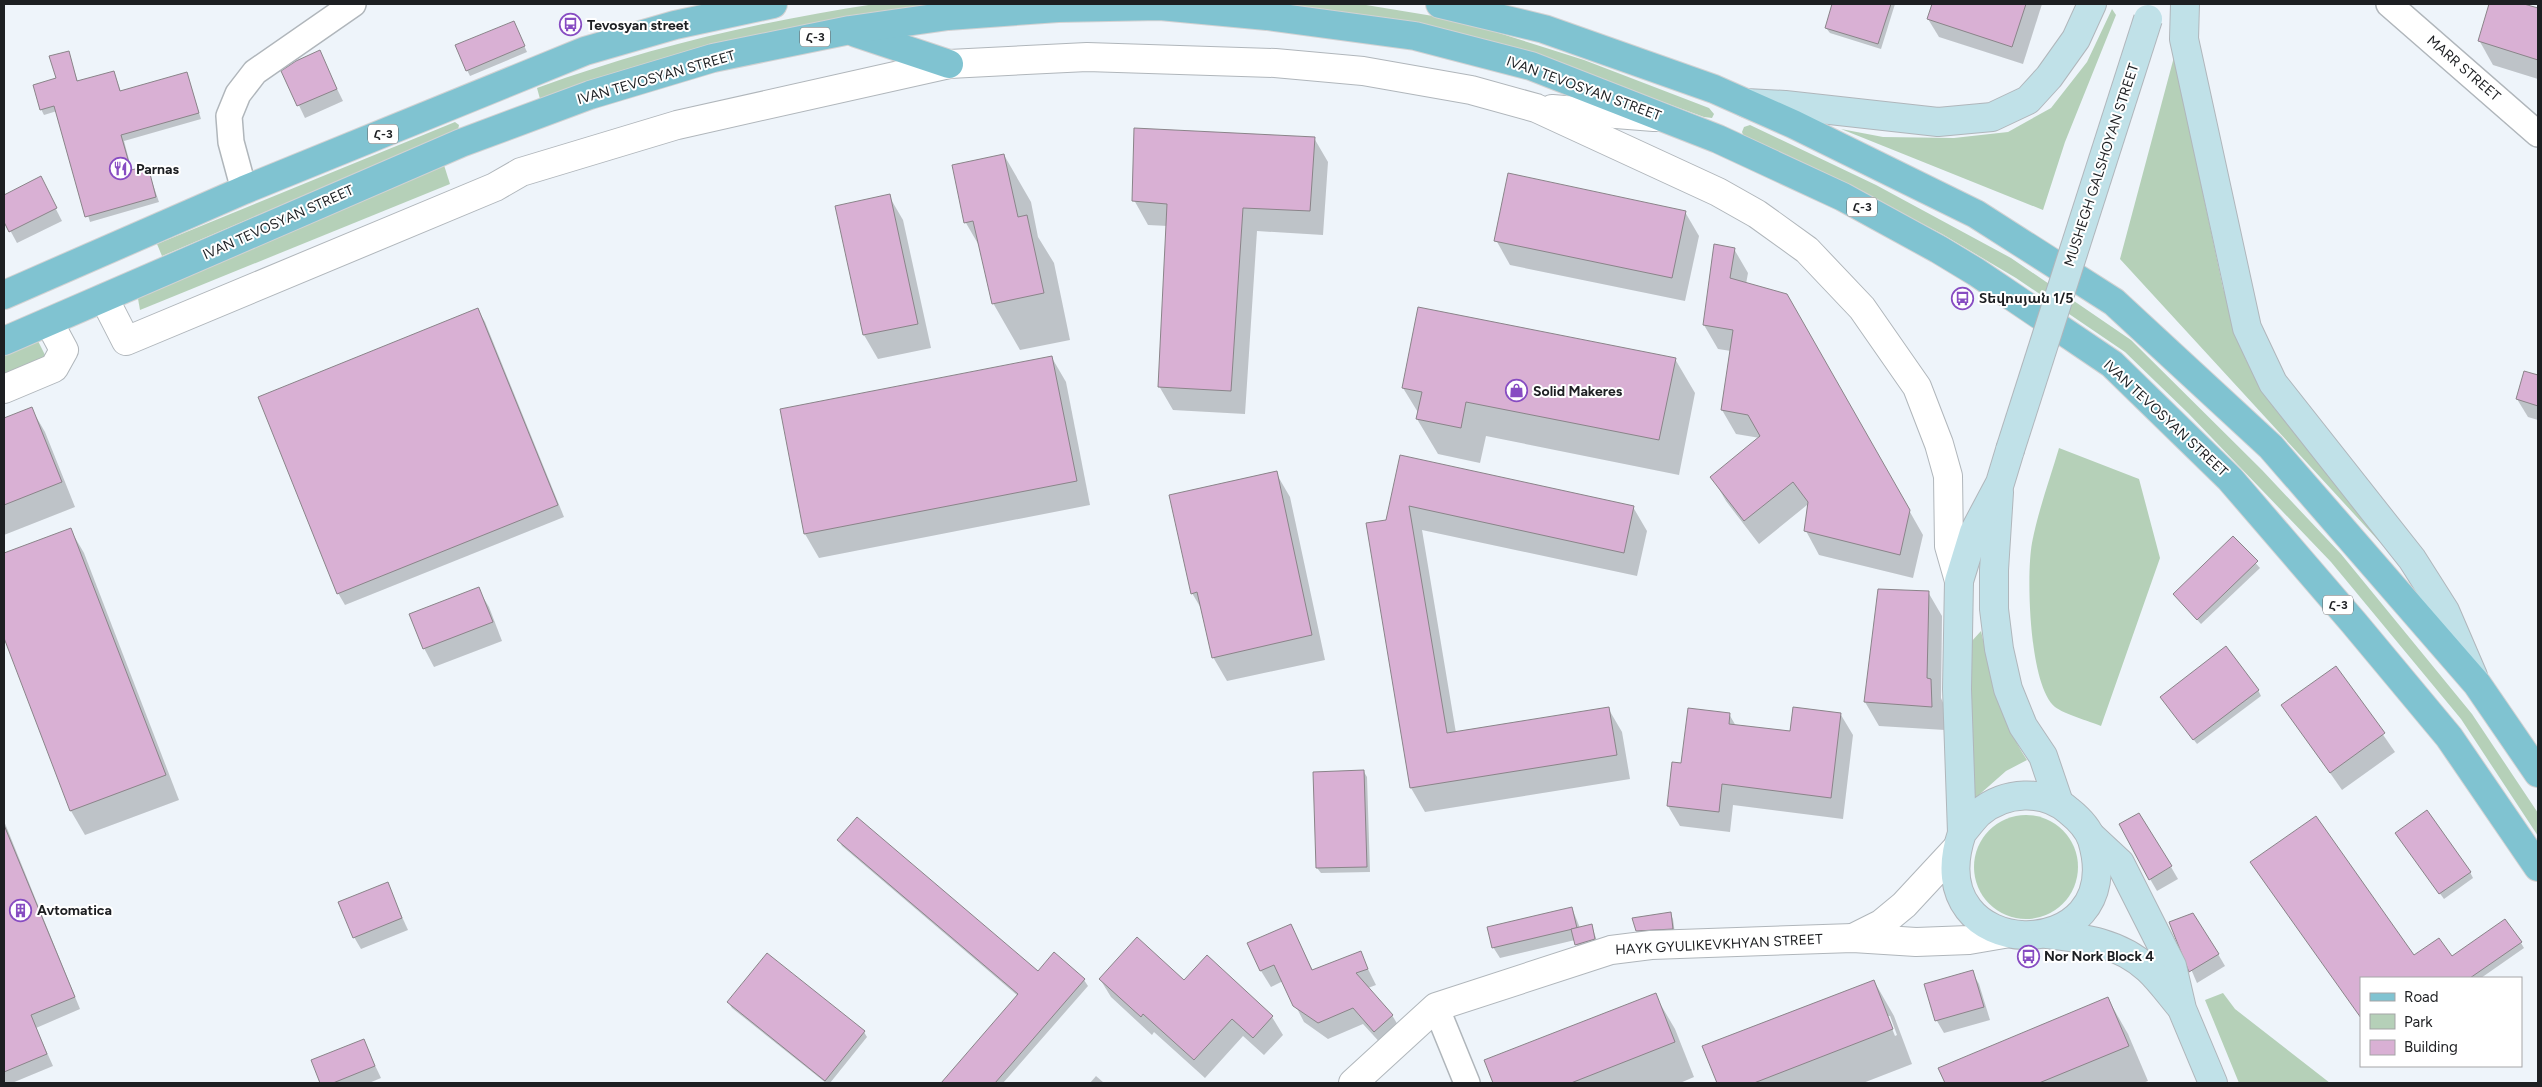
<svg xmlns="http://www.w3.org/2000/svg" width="2542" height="1087" font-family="Figtree,'Noto Sans Armenian',sans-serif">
  <rect width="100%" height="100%" fill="#eef4fa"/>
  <g fill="#b5d0b8">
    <path d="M875,4H986L626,71L540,99L537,88C650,47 757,22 875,4Z"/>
    <polygon points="1254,4 1360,4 1433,16 1483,28 1584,60 1709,108 1714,114 1712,118 1704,117 1592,76"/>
    <polygon points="2112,9 2116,15 2065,142 2043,210 1841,129 1883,137 1954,138 2008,132 2051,108 2087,62"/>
    <polygon points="2174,57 2223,288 2246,360 2275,409 2410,575 2120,259"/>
    <polygon points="455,122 459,125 458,130 451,133 162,256 157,244"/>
    <polygon points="1750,125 1876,185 2011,258 2131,340 2262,470 2341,554 2472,714 2538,813 2538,836 2461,719 2331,562 2188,413 2125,352 2016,278 1942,234 1836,179 1744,137 1742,132 1744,127"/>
    <polygon points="443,162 450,184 140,310 137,293"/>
    <polygon points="36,337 47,359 4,378 4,351"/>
    <path d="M2059,448L2139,479L2160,558L2101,726C2089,721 2064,714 2055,707C2029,686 2026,575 2032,543C2038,511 2050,479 2059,448Z"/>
    <path d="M1981,631C1992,678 2001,720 2027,760L2006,771L1972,801L1971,642Z"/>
    <circle cx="2026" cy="867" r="52"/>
    <polygon points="2223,993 2235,1009 2330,1083 2239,1083 2205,1000"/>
  </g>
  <g fill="#0003" fill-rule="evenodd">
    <polygon points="1834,4 1895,4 1881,49 1830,33 1826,28"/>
    <polygon points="1933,4 2042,4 2023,64 1939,37 1928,19"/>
    <polygon points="2491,4 2520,4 2538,10 2538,79 2493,65 2479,40"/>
    <polygon points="516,28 527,52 470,76 467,70"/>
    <polygon points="68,52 78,82 114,72 121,92 187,74 201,119 124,141 132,171 147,167 159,202 90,222 57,111 44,115 41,109"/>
    <polygon points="319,52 343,101 305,118 283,72"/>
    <polygon points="1314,138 1328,162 1323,235 1257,231 1245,414 1173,410 1159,386 1168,226 1148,225 1134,200"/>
    <polygon points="1004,155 1031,202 1038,237 1054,263 1070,340 1020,350 993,303 981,249 966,223 954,166"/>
    <polygon points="40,178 62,221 17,243 4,219 4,196"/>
    <polygon points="889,196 903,220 931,348 878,359 864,335 837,207"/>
    <polygon points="1685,212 1699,236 1685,301 1510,265 1496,240"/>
    <polygon points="1734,249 1748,273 1746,284 1787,295 1923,535 1913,578 1819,555 1806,531 1807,505 1759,544 1726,501 1712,477 1760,438 1736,434 1722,410 1731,351 1718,349 1704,325"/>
    <polygon points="478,310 485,322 564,517 345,605 338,593"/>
    <polygon points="1052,358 1066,382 1090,505 819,558 805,534"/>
    <polygon points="1675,359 1695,393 1679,475 1486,436 1480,463 1438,454 1417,419 1419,414 1403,388"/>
    <polygon points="2525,372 2538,376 2538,420 2528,417 2517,399"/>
    <polygon points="31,408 45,432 75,507 4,535 4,419"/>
    <polygon points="1401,456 1633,507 1647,531 1637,576 1422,530 1456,733 1608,708 1622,732 1630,779 1425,812 1411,788 1368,524 1387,521"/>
    <polygon points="1276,473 1290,497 1325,660 1227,681 1213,657 1202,610 1192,593"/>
    <polygon points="70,529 84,553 179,800 85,835 71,811 4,635 4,554"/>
    <polygon points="2233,538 2260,568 2201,624 2174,594"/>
    <polygon points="478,589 489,607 502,641 434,667 424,648"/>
    <polygon points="1928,592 1942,616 1941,698 1944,705 1945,730 1879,726 1865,702"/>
    <polygon points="2336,667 2395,752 2342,790 2283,706"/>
    <polygon points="2258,690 2261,696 2197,744 2165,703"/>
    <polygon points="1729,714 1736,726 1791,733 1841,715 1853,735 1843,819 1733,805 1730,832 1680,826 1668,806 1682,764"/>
    <polygon points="1364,772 1367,777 1370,872 1321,873 1317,868"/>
    <polygon points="4,821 80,1009 36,1028 53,1066 12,1083 4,1083"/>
    <polygon points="2400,839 2470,872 2473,878 2444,899"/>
    <polygon points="839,840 1038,973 1054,954 1084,980 1088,986 1003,1083 942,1083 1018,996 842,846"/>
    <polygon points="2171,867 2178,879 2157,891 2150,879"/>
    <polygon points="2255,868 2414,957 2452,958 2521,943 2524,948 2481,978 2361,978"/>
    <polygon points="387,884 408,930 361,949 354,937"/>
    <polygon points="1572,908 1580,928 1592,926 1598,944 1580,950 1575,940 1500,958 1493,947"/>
    <polygon points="1670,913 1673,919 1675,934 1640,936 1637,931"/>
    <polygon points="2171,923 2218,954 2225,966 2197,983"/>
    <polygon points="1291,925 1313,971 1360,953 1376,985 1368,988 1392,1015 1402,1032 1384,1047 1363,1024 1328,1039 1304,1022 1283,981 1271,987 1261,971"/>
    <polygon points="1207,957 1272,1017 1283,1035 1264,1055 1243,1036 1205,1078 1154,1032 1152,1035 1111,997 1100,979 1184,982"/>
    <polygon points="1972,972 1979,984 1990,1020 1944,1033 1937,1021 1926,985"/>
    <path d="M1874,981L1894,1016L1912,1064L1863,1083H1718L1704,1047ZM1887,1016H1890L1897,1035L1895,1036Z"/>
    <polygon points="1655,995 1675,1029 1694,1077 1680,1083 1495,1083 1486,1061"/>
    <polygon points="2108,999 2128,1034 2148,1081 2143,1083 1946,1083 1940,1068"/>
    <polygon points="729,1003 864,1032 867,1037 830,1083 826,1083 732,1008"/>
    <polygon points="363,1040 381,1078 369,1083 322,1083 313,1061"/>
    <polygon points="1096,1076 1104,1083 1090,1083"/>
  </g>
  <g fill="#d9b0d4" stroke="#8a8489">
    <polygon points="1832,4 1891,4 1878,44 1825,28"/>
    <polygon points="1932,4 2026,4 2012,47 1927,19"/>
    <polygon points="2489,4 2524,4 2538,8 2538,60 2478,41"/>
    <polygon points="514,21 525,46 466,71 455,45"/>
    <polygon points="320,50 337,89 297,106 281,71 296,61"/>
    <polygon points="69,51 77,81 114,71 120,91 187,72 199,113 121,135 131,170 148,166 156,197 85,217 54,106 40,110 33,85 56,78 49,56"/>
    <polygon points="1134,128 1315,137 1310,211 1243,208 1231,391 1158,387 1167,204 1132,201"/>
    <polygon points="1004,154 1018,217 1027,215 1044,293 992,304 973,221 964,223 952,165"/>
    <polygon points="1508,173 1686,211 1672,278 1494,241"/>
    <polygon points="41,176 57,208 9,232 4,222 4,195"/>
    <polygon points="890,194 918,324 863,335 835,206"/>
    <polygon points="1714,244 1735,248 1730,278 1787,294 1910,510 1900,555 1804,531 1808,502 1793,482 1744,521 1710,477 1760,436 1748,415 1721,410 1733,330 1703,325"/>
    <polygon points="1418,307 1676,358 1659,440 1466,402 1461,428 1416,419 1422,392 1402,388"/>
    <polygon points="478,308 558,505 337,594 258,397"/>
    <polygon points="1052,356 1077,481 804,534 780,409"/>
    <polygon points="2524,371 2538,375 2538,406 2516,399"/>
    <polygon points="32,407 62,482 4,505 4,418"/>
    <polygon points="1400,455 1634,506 1624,553 1409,506 1447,733 1609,707 1617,755 1410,788 1366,523 1386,520"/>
    <polygon points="1277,471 1312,635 1212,658 1197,592 1191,594 1169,495"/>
    <polygon points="71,528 166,775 70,811 4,638 4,553"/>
    <polygon points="2233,536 2258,561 2197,620 2173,594"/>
    <polygon points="479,587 493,622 423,649 409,614"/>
    <polygon points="1878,589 1929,591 1927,678 1931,679 1932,707 1864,702"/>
    <polygon points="2226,646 2259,690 2193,740 2160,697"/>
    <polygon points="2336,666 2385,733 2330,773 2281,705"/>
    <polygon points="1793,707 1841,713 1831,798 1722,784 1719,812 1667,806 1672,762 1681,763 1688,708 1730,713 1729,724 1790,731"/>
    <polygon points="1364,770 1367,867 1316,868 1313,772"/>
    <polygon points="2427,810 2471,872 2439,894 2395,833"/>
    <polygon points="2139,813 2172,866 2149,880 2119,824"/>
    <polygon points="2316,816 2414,955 2439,938 2452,956 2505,919 2522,942 2470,978 2361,978 2361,1018 2250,862"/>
    <polygon points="857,817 1038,971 1054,952 1085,979 995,1083 941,1083 1018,994 837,840"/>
    <polygon points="4,825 75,997 31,1015 47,1054 4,1072"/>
    <polygon points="388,882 402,918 353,938 338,902"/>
    <polygon points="1572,907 1577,928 1492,948 1487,927"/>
    <polygon points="1671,912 1673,929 1636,931 1632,918"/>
    <polygon points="2193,913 2219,954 2189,972 2169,922"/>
    <polygon points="1291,924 1312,970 1361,951 1368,969 1356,973 1393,1015 1374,1032 1353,1008 1318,1023 1293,1006 1274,965 1260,971 1247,943"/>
    <polygon points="1592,924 1595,939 1575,945 1571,929"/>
    <polygon points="1137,937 1184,980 1207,955 1273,1016 1253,1038 1232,1019 1194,1060 1143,1014 1141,1017 1099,979"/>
    <polygon points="767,953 865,1031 825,1081 727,1002"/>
    <polygon points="1973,970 1984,1007 1935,1021 1924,984"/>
    <polygon points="1874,980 1893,1029 1754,1083 1717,1083 1702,1046"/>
    <polygon points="1656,993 1675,1042 1571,1083 1493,1083 1484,1060"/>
    <polygon points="2108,997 2129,1046 2039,1083 1945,1083 1938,1068"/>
    <polygon points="364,1039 375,1066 333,1083 320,1083 311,1060"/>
  </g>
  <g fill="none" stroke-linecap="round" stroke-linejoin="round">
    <defs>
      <g id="minor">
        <polyline points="2389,4 2538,134"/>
        <polyline points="244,190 231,142 229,116 238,94 255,72 353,4"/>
        <polyline points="1436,1007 1467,1083"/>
      </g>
      <g id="tertiary">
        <polyline points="1552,109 1654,117"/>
        <polyline points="104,298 126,341 495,187 521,172 677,125 949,64 1087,57 1275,63 1363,71 1471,90 1536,108 1718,192 1757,214 1807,250 1862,308 1917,387 1939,444 1948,476 1949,546 1959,581"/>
        <polyline points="4,389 54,368 64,350 49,322"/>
        <polyline points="1853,938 1881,924 1904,905 1956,849"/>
        <polyline points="1353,1083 1436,1007 1611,950 1651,945 1853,938 1916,942 1969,940 2004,934"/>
      </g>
      <g id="secondary">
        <polyline points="2185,4 2184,39 2247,328 2273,383 2412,559 2445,611 2473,676"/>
        <polyline points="1746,103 1785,105 1938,122 1992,117 2028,100 2049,77 2076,39 2092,4"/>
        <polyline points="1999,492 1994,570 1994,609 1999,649 2008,689 2023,726 2043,756 2059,803"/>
        <path d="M1962,833C1967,827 1973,819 1979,813C2005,791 2044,789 2069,811C2079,819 2088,828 2092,840C2131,969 1916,967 1962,833L1957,689L1959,581L1974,532L2000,483L2010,450"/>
        <polyline points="2091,836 2120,863 2172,966 2182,1009 2213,1083"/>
        <path d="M2047,934C2084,938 2120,943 2148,969C2159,979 2169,993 2179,1005"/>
      </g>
      <g id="primary">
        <polyline points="1440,4 1544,29 1714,89 1793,124 1976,214 2114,302 2271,447 2477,684 2538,773"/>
        <polyline points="856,33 949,64"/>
        <polyline points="4,295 244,190 585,51 675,25 773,4"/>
        <polyline points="4,341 461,143 590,95 713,58 850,30 948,16 1058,8 1160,6 1267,16 1415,36 1531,66 1718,139 1843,197 1938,249 1976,272 2112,364 2230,479 2354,623 2449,737 2538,867"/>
      </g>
    </defs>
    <use href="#minor" stroke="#b0b6bb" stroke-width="28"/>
    <use href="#tertiary" stroke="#b0b6bb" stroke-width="30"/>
    <use href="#secondary" stroke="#b0b6bb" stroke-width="30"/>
    <use href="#primary" stroke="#d2d2d3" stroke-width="30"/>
    <use href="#minor" stroke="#fff" stroke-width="25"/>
    <use href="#tertiary" stroke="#fff" stroke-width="28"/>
    <use href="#secondary" stroke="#c0e1e8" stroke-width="28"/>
    <use href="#primary" stroke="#80c3d1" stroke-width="28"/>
    <defs>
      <polyline id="secondary-bridge" points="2010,450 2148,19"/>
    </defs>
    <use href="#secondary-bridge" stroke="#b0b6bb" stroke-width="30" stroke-linecap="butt"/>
    <use href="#secondary-bridge" stroke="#c0e1e8" stroke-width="28"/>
  </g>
  <defs>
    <symbol id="bus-ring" viewBox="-11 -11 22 22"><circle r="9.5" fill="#fff" stroke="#874cc2" stroke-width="1.5"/><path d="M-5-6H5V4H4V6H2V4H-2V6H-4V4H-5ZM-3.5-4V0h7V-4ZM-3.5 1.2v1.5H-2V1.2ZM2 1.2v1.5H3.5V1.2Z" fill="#874cc2"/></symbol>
    <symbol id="restaurant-ring" viewBox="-11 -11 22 22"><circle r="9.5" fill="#fff" stroke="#874cc2" stroke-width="1.5"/><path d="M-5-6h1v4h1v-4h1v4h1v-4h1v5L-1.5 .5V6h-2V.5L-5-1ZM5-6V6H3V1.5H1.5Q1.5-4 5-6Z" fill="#874cc2"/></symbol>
    <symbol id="shop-ring" viewBox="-11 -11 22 22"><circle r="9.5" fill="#fff" stroke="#874cc2" stroke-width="1.5"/><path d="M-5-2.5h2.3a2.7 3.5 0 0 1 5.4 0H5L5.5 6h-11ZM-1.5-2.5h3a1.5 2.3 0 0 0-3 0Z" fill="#874cc2"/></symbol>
    <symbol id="building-ring" viewBox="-11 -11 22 22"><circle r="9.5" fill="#fff" stroke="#874cc2" stroke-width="1.5"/><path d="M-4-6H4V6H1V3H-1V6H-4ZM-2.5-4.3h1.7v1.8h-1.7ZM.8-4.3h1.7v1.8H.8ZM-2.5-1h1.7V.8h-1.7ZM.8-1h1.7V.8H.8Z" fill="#874cc2"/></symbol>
  </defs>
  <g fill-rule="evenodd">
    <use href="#bus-ring" x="558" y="12" width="25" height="25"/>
    <use href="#restaurant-ring" x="108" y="156" width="25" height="25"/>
    <use href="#bus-ring" x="1950" y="286" width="25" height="25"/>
    <use href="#shop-ring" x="1504" y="378" width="25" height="25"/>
    <use href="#building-ring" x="8" y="898" width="25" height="25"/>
    <use href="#bus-ring" x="2016" y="944" width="25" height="25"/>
  </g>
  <g text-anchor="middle" stroke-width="4" stroke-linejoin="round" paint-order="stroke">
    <g fill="#fff" stroke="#616264" stroke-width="1">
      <rect x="800" y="27.5" width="30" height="19" rx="4"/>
      <rect x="368" y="124.5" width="30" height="19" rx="4"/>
      <rect x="1847" y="197.5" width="30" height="19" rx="4"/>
      <rect x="2323" y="595.5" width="30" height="19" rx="4"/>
    </g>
    <g font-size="12" font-weight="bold" fill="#1d1f22">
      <text x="815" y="41">Հ-3</text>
      <text x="383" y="138">Հ-3</text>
      <text x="1862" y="211">Հ-3</text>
      <text x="2338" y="609">Հ-3</text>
    </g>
    <g font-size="14" font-weight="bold" fill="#1d1f22" stroke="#fff" text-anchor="start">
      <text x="587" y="30">Tevosyan street</text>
      <text x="136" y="174">Parnas</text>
      <text x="1979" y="303">Տեվոսյան 1/5</text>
      <text x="1533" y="396">Solid Makeres</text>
      <text x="37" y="915">Avtomatica</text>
      <text x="2044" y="961">Nor Nork Block 4</text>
    </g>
    <g font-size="14" fill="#1d1f22" stroke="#fff">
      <text transform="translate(2464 68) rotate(41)" y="5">MARR STREET</text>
      <text transform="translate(656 77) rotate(-16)" y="5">IVAN TEVOSYAN STREET</text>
      <text transform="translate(1584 88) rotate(20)" y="5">IVAN TEVOSYAN STREET</text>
      <text transform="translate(2101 165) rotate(-72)" y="5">MUSHEGH GALSHOYAN STREET</text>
      <text transform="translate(278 222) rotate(-24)" y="5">IVAN TEVOSYAN STREET</text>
      <text transform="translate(2166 418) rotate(43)" y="5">IVAN TEVOSYAN STREET</text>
      <text transform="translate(1719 944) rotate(-3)" y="5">HAYK GYULIKEVKHYAN STREET</text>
    </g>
  </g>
  <rect width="2542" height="1087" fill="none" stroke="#1d1f22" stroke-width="10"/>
  <rect x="2360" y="977" width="162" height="90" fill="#ffffff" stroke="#a5a5a7"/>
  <rect x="2370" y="993" width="25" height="8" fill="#80c3d1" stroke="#a5a5a7"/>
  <text x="2404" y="1002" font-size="15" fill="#1d1f22">Road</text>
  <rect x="2370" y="1014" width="25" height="15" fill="#b5d0b8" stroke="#a5a5a7"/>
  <text x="2404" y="1027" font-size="15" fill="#1d1f22">Park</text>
  <rect x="2370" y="1040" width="25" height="15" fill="#d9b0d4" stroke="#a5a5a7"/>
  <text x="2404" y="1052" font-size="15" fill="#1d1f22">Building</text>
</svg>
